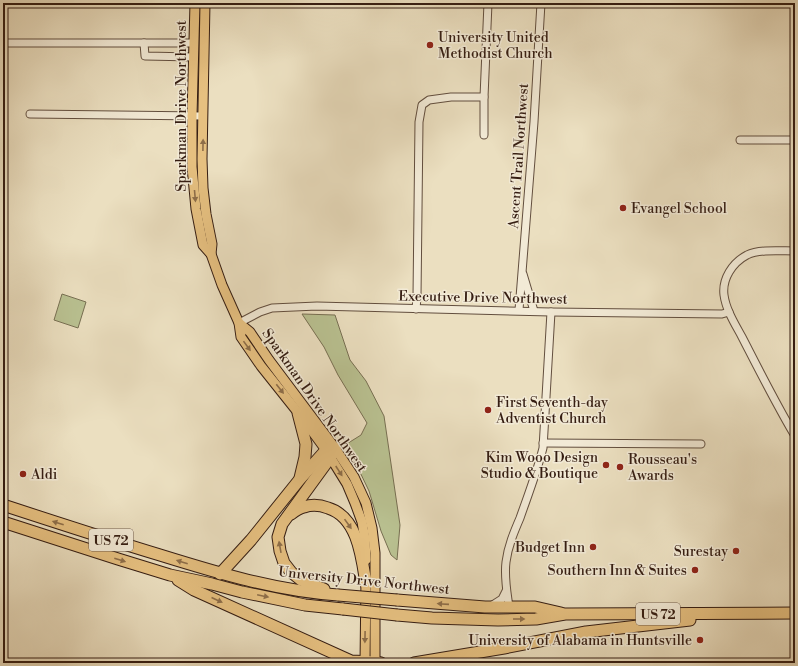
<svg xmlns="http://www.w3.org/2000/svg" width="798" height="666" font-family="'Libre Bodoni',serif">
  <rect width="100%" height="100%" fill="#ebdfc0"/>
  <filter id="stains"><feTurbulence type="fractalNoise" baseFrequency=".005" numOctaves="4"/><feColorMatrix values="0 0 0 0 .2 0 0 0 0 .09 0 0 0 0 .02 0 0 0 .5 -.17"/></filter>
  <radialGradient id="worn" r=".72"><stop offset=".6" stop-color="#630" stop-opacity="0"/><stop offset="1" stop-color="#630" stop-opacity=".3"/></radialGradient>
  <g fill="#b9c191" stroke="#776f52">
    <polygon points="62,294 86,302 78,328 54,320"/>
    <polygon points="302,314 335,315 350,360 366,381 384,416 400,525 397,560 391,555 381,531 369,491 357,466 345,445 361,435 367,423 338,375 324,347"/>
  </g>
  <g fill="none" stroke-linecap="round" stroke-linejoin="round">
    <defs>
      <g id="minor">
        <polyline points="3,43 194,43"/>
        <polyline points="144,43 145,56 194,57"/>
        <polyline points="30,114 203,116"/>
        <polyline points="484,135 484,97 488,3"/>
        <polyline points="740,140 795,140"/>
        <path d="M795,251C780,251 760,249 747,255C732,263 722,279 724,295C726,310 735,324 742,337C759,370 776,404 795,436"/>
        <polyline points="523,274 534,311"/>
        <polyline points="416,309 417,297 419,122 422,105 429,100 451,97 484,97"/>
        <polyline points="519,310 534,122 541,3"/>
        <polyline points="239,323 260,312 272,308 317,306 551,312 722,314 729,312"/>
        <polyline points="543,443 701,444"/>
        <polyline points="491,606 502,599 506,591"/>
        <path d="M509,607C507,592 504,577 506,562C508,546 514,532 520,518C528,495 537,472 543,448L551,312"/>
      </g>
      <g id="major">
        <polyline points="195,3 192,116 192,167 196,209 203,245 211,254 222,285 239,323 241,337 261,366 304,420 326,450 347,484 355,503 362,522 365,539 366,560"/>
        <polyline points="205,3 202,159 203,188 206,214 212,244 211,254"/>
        <polyline points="239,323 250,332 269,360 335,448 354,477 366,503 372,528 375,553 375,663"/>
        <polyline points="365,663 366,577"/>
      </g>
      <g id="highway">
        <polyline points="298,413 306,444 305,457 300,478"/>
        <path d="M3,505C55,522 107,539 160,555C218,573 277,591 338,595"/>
        <path d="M291,514C295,511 300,508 304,507C313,504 320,505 328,508C358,517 362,558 366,584"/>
        <polyline points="3,522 118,559 170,575 212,584 242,592 305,605 343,609"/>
        <polyline points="220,574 251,540 300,479 326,450 335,448"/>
        <polyline points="178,580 194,590 351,661 375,662 381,663"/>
        <polyline points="324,589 301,580 291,572 284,563 280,551 278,537 282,524 330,458 335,448"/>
        <polyline points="397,600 485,607 535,607 561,613"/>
        <polyline points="397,615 432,618 498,620 536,619 565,614 795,613"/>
        <polyline points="414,663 504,648 586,632 690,620"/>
      </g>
    </defs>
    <use href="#minor" stroke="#624e3e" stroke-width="9"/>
    <use href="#major" stroke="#351d12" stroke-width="11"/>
    <use href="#highway" stroke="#351d12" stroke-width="13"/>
    <use href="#minor" stroke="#f2ead6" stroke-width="7"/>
    <use href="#major" stroke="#e6c080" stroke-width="9"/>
    <use href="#highway" stroke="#e6c080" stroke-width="11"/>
    <defs>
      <g id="highway-bridge">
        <polyline points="338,595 397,600"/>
        <polyline points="343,609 397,615"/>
      </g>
    </defs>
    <use href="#highway-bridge" stroke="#351d12" stroke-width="13" stroke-linecap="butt"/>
    <use href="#highway-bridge" stroke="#e6c080" stroke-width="11"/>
  </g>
  <defs><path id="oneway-solid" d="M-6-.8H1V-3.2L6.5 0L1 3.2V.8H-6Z"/></defs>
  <g fill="#8e6e49">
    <use href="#oneway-solid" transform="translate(203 145) rotate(-89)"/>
    <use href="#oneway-solid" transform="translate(195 196) rotate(85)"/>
    <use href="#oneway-solid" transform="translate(247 346) rotate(54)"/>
    <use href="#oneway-solid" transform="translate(280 389) rotate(52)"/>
    <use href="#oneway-solid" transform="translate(339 471) rotate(57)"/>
    <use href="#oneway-solid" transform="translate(58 523) rotate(-162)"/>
    <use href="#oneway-solid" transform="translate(348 524) rotate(55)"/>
    <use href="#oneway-solid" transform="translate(280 547) rotate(-100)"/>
    <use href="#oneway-solid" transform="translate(120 560) rotate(18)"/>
    <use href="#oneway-solid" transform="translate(182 562) rotate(-163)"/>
    <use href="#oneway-solid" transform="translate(263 596) rotate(12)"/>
    <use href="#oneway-solid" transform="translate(217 600) rotate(24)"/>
    <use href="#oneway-solid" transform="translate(443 604) rotate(-176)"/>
    <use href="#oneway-solid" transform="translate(519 619)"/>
    <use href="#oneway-solid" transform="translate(365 637) rotate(91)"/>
  </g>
  <g fill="#8f2418" stroke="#f2ead6" stroke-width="1.5">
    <circle cx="430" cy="45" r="4"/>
    <circle cx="623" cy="208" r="4"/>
    <circle cx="488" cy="410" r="4"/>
    <circle cx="606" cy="465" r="4"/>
    <circle cx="620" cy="467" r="4"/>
    <circle cx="23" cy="474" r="4"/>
    <circle cx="593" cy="547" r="4"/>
    <circle cx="736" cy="551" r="4"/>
    <circle cx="695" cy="570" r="4"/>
    <circle cx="700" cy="640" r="4"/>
  </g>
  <g text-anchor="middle" stroke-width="3" stroke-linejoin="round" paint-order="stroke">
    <g fill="#f2ead6" stroke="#6e5a4d" stroke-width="1">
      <rect x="89" y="529" width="44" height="22" rx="3"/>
      <rect x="636" y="603" width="44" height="22" rx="3"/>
    </g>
    <g font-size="13" font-weight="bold" fill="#351d12">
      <text x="111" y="545">US 72</text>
      <text x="658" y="619">US 72</text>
    </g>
    <g font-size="14" fill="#351d12" stroke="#f2ead6" text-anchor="start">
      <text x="438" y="42">University United<tspan x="438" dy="16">Methodist Church</tspan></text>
      <text x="631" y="213">Evangel School</text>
      <text x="496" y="407">First Seventh-day<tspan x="496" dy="16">Adventist Church</tspan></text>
      <text x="598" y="462" text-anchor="end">Kim Wooo Design<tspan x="598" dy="16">Studio &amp; Boutique</tspan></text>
      <text x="628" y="464">Rousseau's<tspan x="628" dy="16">Awards</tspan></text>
      <text x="31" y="479">Aldi</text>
      <text x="585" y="552" text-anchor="end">Budget Inn</text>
      <text x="728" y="556" text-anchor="end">Surestay</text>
      <text x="687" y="575" text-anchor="end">Southern Inn &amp; Suites</text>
      <text x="692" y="645" text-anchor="end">University of Alabama in Huntsville</text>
    </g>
    <g font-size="14" fill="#351d12" stroke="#f2ead6">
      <text transform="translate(181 106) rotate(-90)" y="5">Sparkman Drive Northwest</text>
      <text transform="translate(518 156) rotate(-86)" y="5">Ascent Trail Northwest</text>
      <text transform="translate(483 297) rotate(1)" y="5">Executive Drive Northwest</text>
      <text transform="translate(315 400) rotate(55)" y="5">Sparkman Drive Northwest</text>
      <text transform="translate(364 580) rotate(6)" y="5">University Drive Northwest</text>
    </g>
  </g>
  <rect width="798" height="666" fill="none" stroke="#ebdfc0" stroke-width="16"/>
  <rect x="4" y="4" width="790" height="658" fill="none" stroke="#351d12" stroke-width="2"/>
  <rect x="8" y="8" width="782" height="650" fill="none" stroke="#351d12"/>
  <rect width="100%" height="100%" filter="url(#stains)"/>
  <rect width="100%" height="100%" fill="url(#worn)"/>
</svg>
